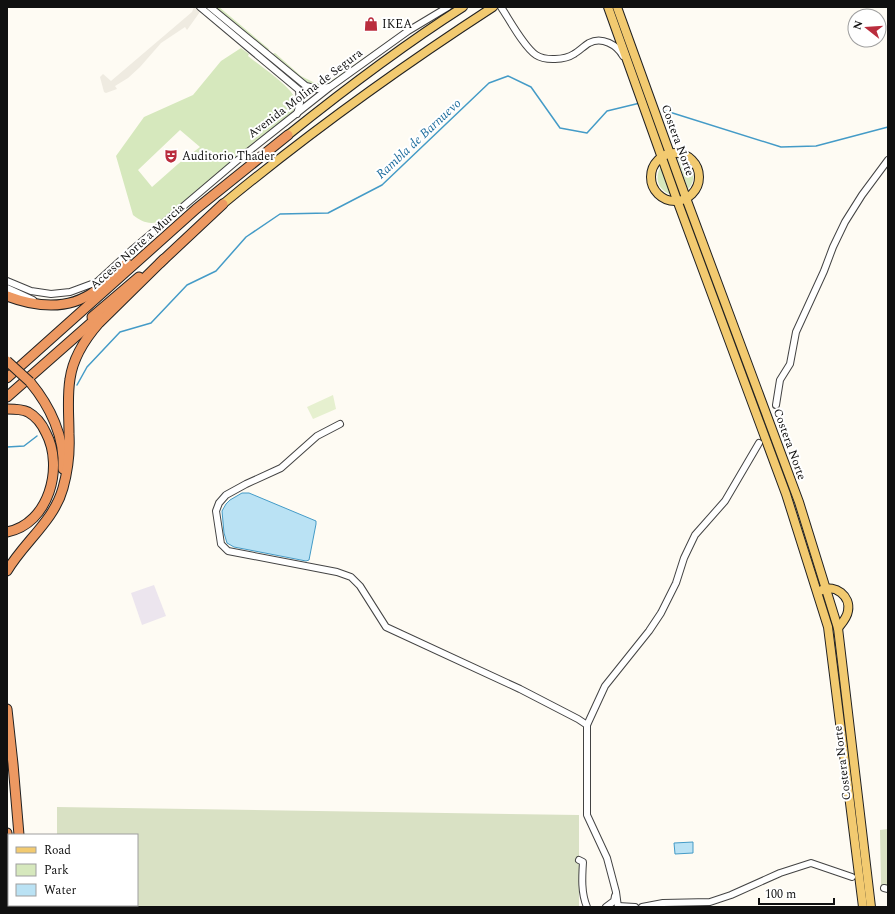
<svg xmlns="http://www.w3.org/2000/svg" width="895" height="914" font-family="Spectral,serif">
  <rect width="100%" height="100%" fill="#fefbf3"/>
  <polygon fill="#ece5ee" points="154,585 166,616 142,625 131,593"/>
  <g fill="#d6e8bd" fill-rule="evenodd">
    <polygon points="213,7 219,7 269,49 267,52"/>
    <polygon points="398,34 397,37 328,86 314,85 304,81 273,56 272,54 275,53 301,76 315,83 328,83"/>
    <path d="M241,48L249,54L248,56C259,65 294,88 296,101C296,106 294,109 292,113L162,220C151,226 142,222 133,215L116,156L144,117L193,95L221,61ZM180,130L200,147L178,164L152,187L138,170Z"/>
    <path d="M678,159C691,163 699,178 688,189Z"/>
    <path d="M662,165L672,195C658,191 653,177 662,165Z"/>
  </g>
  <g fill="#d9e1c4">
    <polygon points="57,807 579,815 579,907 56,907 56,905 137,905 137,835 57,835"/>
    <polygon points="888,829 888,887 881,885 880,830"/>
  </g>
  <polygon fill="#e6f0cf" points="333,395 336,409 313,419 307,407"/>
  <polygon fill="#efebe1" points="194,7 200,7 202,9 187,30 185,27 161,43 140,67 128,78 115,86 117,89 106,93 104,92 100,77 103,74 111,81 192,12"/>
  <g fill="#bae2f4" stroke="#449bc7">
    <polygon points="242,493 249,493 316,521 316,524 309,560 306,561 234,547 227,543 224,533 222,511 226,504 230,500"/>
    <polygon points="693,842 693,853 675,854 674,843"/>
  </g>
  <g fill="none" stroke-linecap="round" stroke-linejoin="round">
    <g stroke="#449bc7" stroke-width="1.5">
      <polyline points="663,110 781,147 816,146 888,127"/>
      <polyline points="77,385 87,367 120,332 151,323 187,285 216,271 246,237 280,214 328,213 382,185 489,83 508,76 531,87 560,128 587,133 607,111 640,103"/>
      <polyline points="7,447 24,446 37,436"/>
    </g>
    <defs>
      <g id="minor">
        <polyline points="200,7 299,90 300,103 297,114"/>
        <polyline points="210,7 306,86 318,89 329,87"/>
        <path d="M501,7C509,19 524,47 536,55C545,61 565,60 574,54C579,51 584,46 589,43C602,36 617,45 623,56"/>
        <polyline points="7,281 31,291 51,294 70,292 97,282 133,249 239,159 330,87 408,31 448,7"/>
        <polyline points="7,288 33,300"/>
        <polyline points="776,405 780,380 790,364 796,332 824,271 833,247 845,222 862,195 888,160"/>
        <polyline points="340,424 317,436 281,468 246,484 226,495 219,503 216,511 221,544 228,551 337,572 351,577 360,586 386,627 520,689 578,719 587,725"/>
        <path d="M579,860L583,862C582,877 581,893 587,907"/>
        <polyline points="884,888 888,889"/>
        <polyline points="618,906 635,907"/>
        <polyline points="606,907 614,901 615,896"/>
        <polyline points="618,907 616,892 607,858 587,815 587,725 605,686 649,631 661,613 676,583 684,558 695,535 725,501 759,443"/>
        <polyline points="642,907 663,903 710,902 731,895 780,873 811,863 852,877"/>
      </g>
      <g id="major">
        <polyline points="608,7 677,200 786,494 828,627 863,907"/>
        <polyline points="617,7 686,198 799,502 838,628 871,907"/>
        <path d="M288,135C344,90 402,46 463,7"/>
        <circle cx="675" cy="177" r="24"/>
        <path d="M223,204C309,133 399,68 493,7"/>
        <path d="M822,590C835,584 851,596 848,611C847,618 842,623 838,628"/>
      </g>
      <g id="highway">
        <polyline points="160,263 223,204"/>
        <path d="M7,296C36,307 68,311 95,291C106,283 117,272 127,263"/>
        <polyline points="92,317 139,277"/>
        <polyline points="7,378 196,209 288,135"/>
        <path d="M30,382C50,406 65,437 63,469"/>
        <polyline points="7,397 99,316"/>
        <path d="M7,409C14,409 22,409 28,412C37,417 42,424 46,433C64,467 49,524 7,532"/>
        <path d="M7,571C24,542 54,521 63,488C68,470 70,452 69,434C69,415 67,397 70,379C73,357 85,339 99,323L164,259"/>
        <polyline points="7,709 13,764 19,835"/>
        <polyline points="7,833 9,857"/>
        <polyline points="12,905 12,907"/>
        <polyline points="29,905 29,907"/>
      </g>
    </defs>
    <use href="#minor" stroke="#434343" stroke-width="8"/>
    <use href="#major" stroke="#212121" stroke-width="10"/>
    <use href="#highway" stroke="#212121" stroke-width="11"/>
    <use href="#minor" stroke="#fff" stroke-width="6"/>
    <use href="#major" stroke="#f2ca70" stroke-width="8"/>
    <use href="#highway" stroke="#ed9962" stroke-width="9"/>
    <defs>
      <polyline id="highway-bridge" points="7,361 30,382"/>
    </defs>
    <use href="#highway-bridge" stroke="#212121" stroke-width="11" stroke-linecap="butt"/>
    <use href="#highway-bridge" stroke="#ed9962" stroke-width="9"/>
  </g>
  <defs>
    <symbol id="shop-bare" viewBox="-9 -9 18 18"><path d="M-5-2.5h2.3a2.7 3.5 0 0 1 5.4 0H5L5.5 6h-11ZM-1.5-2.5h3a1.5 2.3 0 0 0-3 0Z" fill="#ba2d3d" stroke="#fff" stroke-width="2.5" paint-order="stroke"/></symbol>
    <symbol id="theatre-bare" viewBox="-9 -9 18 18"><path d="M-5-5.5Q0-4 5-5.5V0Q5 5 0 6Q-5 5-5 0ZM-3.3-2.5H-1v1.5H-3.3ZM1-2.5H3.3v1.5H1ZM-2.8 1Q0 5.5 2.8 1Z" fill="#ba2d3d" stroke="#fff" stroke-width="2.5" paint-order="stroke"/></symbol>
  </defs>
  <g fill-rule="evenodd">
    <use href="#shop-bare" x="361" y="14" width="20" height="20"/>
    <use href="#theatre-bare" x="161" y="146" width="20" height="20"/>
  </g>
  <g text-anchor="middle" stroke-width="4" stroke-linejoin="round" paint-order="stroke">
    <g font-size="12" fill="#101010" stroke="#fff" text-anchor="start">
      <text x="382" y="28">IKEA</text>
      <text x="182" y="160">Auditorio Thader</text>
    </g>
    <g font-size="12" fill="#101010" stroke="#fff">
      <text transform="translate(305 93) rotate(-37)" y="4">Avenida Molina de Segura</text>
      <text transform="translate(678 140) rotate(70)" y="4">Costera Norte</text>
      <text transform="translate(137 246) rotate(-42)" y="4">Acceso Norte a Murcia</text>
      <text transform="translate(790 444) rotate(70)" y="4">Costera Norte</text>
      <text transform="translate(842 763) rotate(-97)" y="4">Costera Norte</text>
    </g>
    <g font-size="13" font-style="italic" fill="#1e6d9d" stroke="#fff">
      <text transform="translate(418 138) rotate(-43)" y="5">Rambla de Barnuevo</text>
    </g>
  </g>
  <rect width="895" height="914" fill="none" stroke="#101010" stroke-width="16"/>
  <rect x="8" y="834" width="130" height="72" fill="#ffffff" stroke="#9f9f9f"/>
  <rect x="16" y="847" width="20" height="6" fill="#f2ca70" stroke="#9f9f9f"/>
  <text x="44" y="854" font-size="12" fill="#101010">Road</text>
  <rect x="16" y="864" width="20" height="12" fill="#d6e8bd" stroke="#9f9f9f"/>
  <text x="44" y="874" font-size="12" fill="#101010">Park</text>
  <rect x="16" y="884" width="20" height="12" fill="#bae2f4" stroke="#9f9f9f"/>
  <text x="44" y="894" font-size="12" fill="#101010">Water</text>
  <g transform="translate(867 28) rotate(287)"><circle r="19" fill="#ffffff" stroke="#9f9f9f"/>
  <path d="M0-3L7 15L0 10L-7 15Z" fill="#ba2d3d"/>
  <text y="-6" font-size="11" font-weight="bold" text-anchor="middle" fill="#101010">N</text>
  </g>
  <path d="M759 898v6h75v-6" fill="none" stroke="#101010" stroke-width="2"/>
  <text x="765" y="898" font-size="12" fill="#101010" stroke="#ffffff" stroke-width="3" paint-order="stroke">100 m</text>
</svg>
